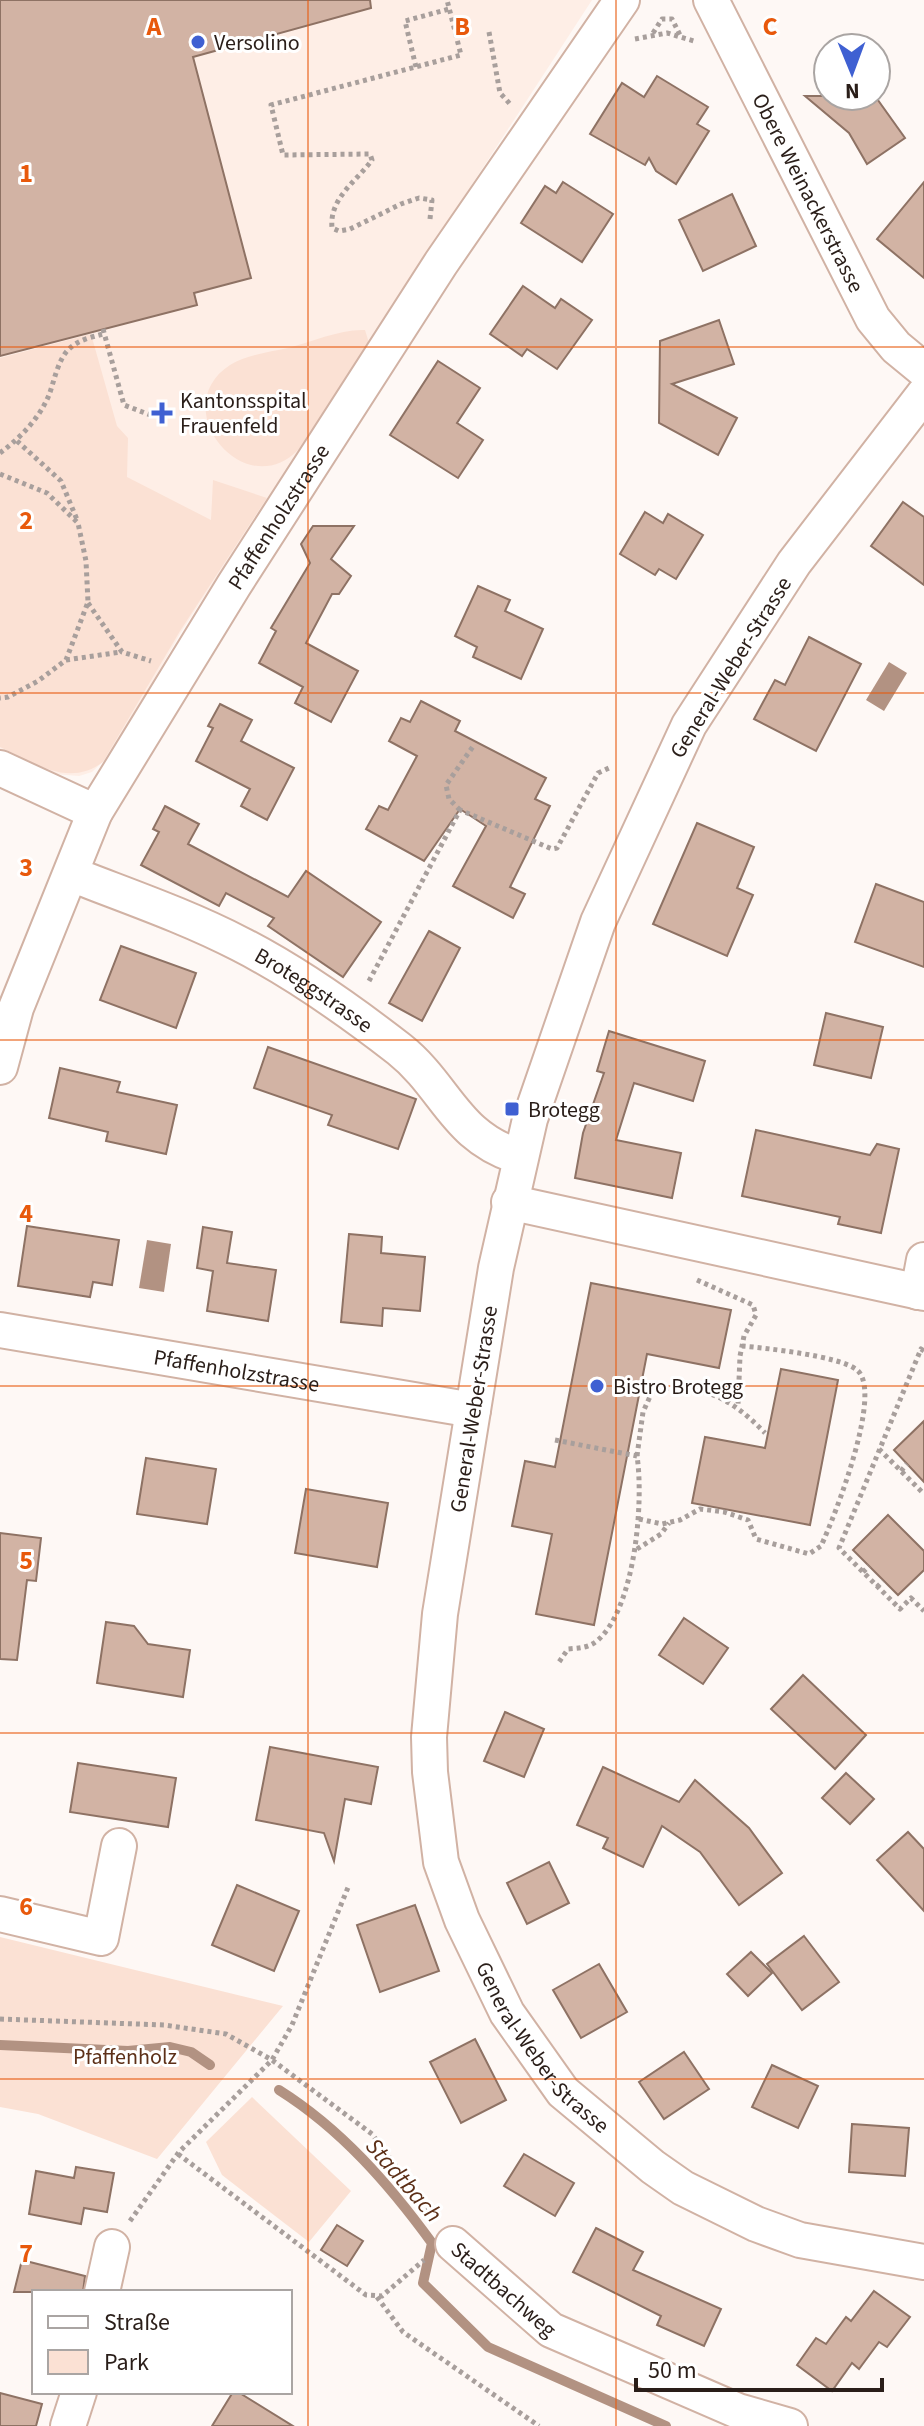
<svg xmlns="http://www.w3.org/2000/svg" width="924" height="2426" font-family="'Source Sans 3',sans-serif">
  <rect width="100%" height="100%" fill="#fef8f5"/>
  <polygon fill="#feeee6" points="0,0 592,0 181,632 113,752 92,772 79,776 54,774 0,749"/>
  <g fill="#fbe1d4">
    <path d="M365,330L369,343C349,374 323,425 298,450C244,505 165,407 230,365C246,355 269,352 288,348C312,342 340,329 365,330Z"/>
    <path d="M91,334L117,426L128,438L127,477L211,520L213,480L267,498L180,631L103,762C68,788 35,763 0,747V358Z"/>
    <polygon points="0,1937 283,2006 157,2159 38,2114 0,2107"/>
    <polygon points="252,2097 351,2191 309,2242 222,2175 206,2142"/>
  </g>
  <g fill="#b29282">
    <polygon points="889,662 907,673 884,711 866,700"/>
    <polygon points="147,1240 171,1244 164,1292 139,1288"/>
  </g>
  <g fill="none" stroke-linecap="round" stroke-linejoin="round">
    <g stroke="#b29282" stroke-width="10">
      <polyline points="0,2045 128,2051 170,2047 191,2052 210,2065"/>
      <path d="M279,2090C341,2129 389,2184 432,2243L423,2283L488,2347L666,2426"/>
    </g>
  </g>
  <g fill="#d2b3a4" stroke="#8e7264" stroke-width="2">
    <polygon points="0,0 370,0 371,8 193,57 251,278 194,293 197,305 0,356"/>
    <polygon points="657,76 708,107 697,124 709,131 676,184 656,171 649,158 645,165 590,134 622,83 644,97"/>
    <polygon points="805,96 875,96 905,138 867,164 849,133"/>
    <polygon points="563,182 613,214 582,262 521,223 545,186 556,193"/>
    <polygon points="924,182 924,278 877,239"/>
    <polygon points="732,194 756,246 703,271 679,220"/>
    <polygon points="523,286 555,308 561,299 592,320 557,369 527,349 522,356 490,334"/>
    <polygon points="719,320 734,364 672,384 737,418 718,455 659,423 660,341"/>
    <polygon points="438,361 480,388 457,423 483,440 458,478 390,435"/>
    <polygon points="903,502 924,517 924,585 871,546"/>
    <polygon points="645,512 663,523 668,514 703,535 676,579 659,569 655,575 620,554"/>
    <polygon points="313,526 354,526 331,559 351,576 339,594 332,594 306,643 358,671 331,722 295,703 303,687 259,663 276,631 271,628 310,563 301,544"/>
    <polygon points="478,586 510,600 505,611 543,629 521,679 473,657 477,647 455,636"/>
    <polygon points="809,637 861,664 816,751 754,719 775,680 785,685"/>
    <polygon points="421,701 460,721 455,731 546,778 535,799 550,806 510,887 525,894 513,918 453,886 486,826 460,809 424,861 366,829 379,806 388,810 417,756 389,741 401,718 410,722"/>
    <polygon points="220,704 252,720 241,741 294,768 267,820 241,806 250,789 196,761 213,728 208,726"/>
    <polygon points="165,806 199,824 188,844 288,897 306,871 381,922 343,977 268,926 274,918 226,893 219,906 141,865 159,832 153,829"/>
    <polygon points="697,823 754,847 737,888 753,895 727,956 653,924"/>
    <polygon points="876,884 924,902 924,967 855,942"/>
    <polygon points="429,931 460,948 422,1021 389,1003"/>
    <polygon points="121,946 196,973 176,1028 100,1000"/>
    <polygon points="826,1013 883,1027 871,1078 814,1065"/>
    <polygon points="609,1031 705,1061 693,1101 634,1083 616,1140 681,1153 672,1198 575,1178 583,1133 604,1073 597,1071"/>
    <polygon points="268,1047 416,1099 398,1149 328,1125 332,1115 254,1088"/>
    <polygon points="60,1068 120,1082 117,1092 177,1105 166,1154 106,1141 108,1132 49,1118"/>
    <polygon points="756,1130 870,1155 877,1144 899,1149 881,1233 838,1224 840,1217 742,1196"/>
    <polygon points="27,1226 119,1240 112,1285 93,1282 90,1297 18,1286"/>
    <polygon points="203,1227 232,1232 227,1263 276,1270 268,1321 207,1311 213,1271 197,1268"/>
    <polygon points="349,1234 382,1237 381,1253 425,1257 420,1311 383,1308 382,1326 341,1322"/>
    <polygon points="591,1283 731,1310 719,1368 647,1354 594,1625 536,1614 552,1534 512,1526 525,1461 555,1467"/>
    <polygon points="781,1369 838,1380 810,1525 692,1503 705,1437 765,1448"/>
    <polygon points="924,1421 924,1482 894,1450"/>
    <polygon points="146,1458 216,1469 207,1524 137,1514"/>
    <polygon points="306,1489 388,1503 377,1567 295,1553"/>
    <polygon points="888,1515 924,1551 924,1570 898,1595 853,1550"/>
    <polygon points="0,1533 41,1538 36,1581 27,1580 17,1660 0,1659"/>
    <polygon points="684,1618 728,1648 703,1684 659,1655"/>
    <polygon points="106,1622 134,1626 148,1644 190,1650 183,1697 97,1683"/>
    <polygon points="803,1675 866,1735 835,1769 771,1709"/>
    <polygon points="505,1712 544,1729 524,1777 484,1761"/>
    <polygon points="270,1747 378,1767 371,1804 345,1799 334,1861 324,1833 256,1820"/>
    <polygon points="78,1763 176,1778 168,1827 70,1812"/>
    <polygon points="603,1767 679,1802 695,1780 749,1828 782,1873 739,1905 700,1852 662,1826 643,1867 603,1848 608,1838 577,1825"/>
    <polygon points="846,1773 874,1799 850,1824 822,1798"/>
    <polygon points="908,1832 924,1849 924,1911 877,1860"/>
    <polygon points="549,1862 569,1903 527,1924 507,1883"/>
    <polygon points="237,1885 299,1911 274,1971 212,1945"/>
    <polygon points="415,1905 439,1971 380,1992 357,1925"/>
    <polygon points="804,1936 839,1982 802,2010 767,1964"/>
    <polygon points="751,1952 772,1973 748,1996 727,1974"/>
    <polygon points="599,1964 627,2012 581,2038 553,1990"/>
    <polygon points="475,2039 506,2100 461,2123 430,2062"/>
    <polygon points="684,2052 709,2089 664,2119 639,2082"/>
    <polygon points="772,2065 818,2086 798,2128 752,2107"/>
    <polygon points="852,2124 909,2128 905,2176 849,2172"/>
    <polygon points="524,2154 574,2183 555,2216 504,2186"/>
    <polygon points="76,2167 114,2173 107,2212 84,2208 81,2224 29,2214 36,2171 74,2178"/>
    <polygon points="337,2225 363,2241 347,2266 321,2250"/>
    <polygon points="596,2228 643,2252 633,2270 721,2309 704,2346 657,2325 661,2316 573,2272"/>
    <polygon points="22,2260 85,2276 83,2292 14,2292"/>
    <polygon points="874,2291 910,2317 887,2347 879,2342 859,2369 852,2363 832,2391 797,2365 816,2338 826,2344 846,2317 851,2321"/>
    <polygon points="233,2392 238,2392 293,2426 212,2426"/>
    <polygon points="0,2393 42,2404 36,2426 0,2426"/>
  </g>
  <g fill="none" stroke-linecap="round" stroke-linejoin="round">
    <defs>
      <g id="minor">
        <path id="s1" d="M711,0L873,319L896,347L924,370"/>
        <path id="s2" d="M924,394L794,563L689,725L598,922L530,1119L496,1268L440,1614L429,1737L430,1772L441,1862L462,1920L507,2013L563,2092L653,2167L683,2188L756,2224L800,2240L924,2262"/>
        <polyline points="0,768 95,812"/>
        <path id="s3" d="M71,874C127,896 186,916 240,944C295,972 350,1011 399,1049C447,1087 454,1137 520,1157"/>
        <path id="s4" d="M0,1067L16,1008L95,812L234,585L441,263L622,0"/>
        <polyline points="509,1202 924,1293"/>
        <polyline points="918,1292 924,1260"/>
        <path id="s5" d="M0,1330L473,1410"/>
        <polyline points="0,1914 101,1938 119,1846"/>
        <path id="s6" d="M453,2244L551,2330L738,2411L790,2426"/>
        <polyline points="102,2292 112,2247"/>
        <polyline points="68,2426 79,2392"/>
      </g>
    </defs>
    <use href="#minor" stroke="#d1b2a4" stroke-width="38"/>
    <g stroke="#a89f9c" stroke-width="5" stroke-dasharray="4 4" stroke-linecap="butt">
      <polyline points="489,32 500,93 511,105"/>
      <polyline points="653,33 662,19 672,19 680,35"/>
      <polyline points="635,39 667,33 694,41"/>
      <polyline points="416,67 405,21 449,9"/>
      <path d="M430,219L432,200L419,198L401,204L350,229L339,231L332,228C329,198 357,181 372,160L370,154L283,155L271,105L461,55L447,0"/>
      <polyline points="103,329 124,405 153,416"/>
      <polyline points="17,441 61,481 78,522"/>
      <path d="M0,453C20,438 39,419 49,395C54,382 58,359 69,349C78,340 92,337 103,334"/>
      <polyline points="0,474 47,493 78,523 86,561 88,602 66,660 38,681 8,697 0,698"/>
      <polyline points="88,603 122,652 151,661"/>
      <polyline points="66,660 121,652"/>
      <polyline points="460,810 449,799 446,785 474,745"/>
      <polyline points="369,981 460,810 552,849 557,848 598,773 609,768"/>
      <polyline points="697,1280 753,1305 756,1315 744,1336 740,1356 738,1405"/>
      <polyline points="924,1351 921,1349 839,1548 900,1609 911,1598 924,1611"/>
      <path d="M555,1440L637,1456C644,1503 635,1607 598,1640C589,1648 579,1648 568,1649L557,1665"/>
      <polyline points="879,1449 924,1494"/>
      <path d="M637,1456L643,1412L653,1390C703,1383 731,1398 765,1433"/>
      <polyline points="901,1471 907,1464"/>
      <path d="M639,1519L662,1524L680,1520L700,1509L724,1512L748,1520L756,1539L809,1554L821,1546C834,1518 884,1392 857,1370C840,1356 765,1348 742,1346"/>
      <polyline points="637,1549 661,1534 669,1523"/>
      <polyline points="863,1572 869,1566"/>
      <polyline points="877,1587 883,1581"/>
      <polyline points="0,2019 164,2025 226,2034 272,2060 372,2134 436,2220"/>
      <polyline points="178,2154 366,2295 382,2296 424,2260"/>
      <polyline points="130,2221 179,2152 272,2060 292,2025 349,1885"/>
      <polyline points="377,2297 403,2332 539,2426"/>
    </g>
    <use href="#minor" stroke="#fff" stroke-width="34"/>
  </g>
  <path fill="none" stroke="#e8590c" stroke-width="2" stroke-opacity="0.55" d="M308,0V2426M616,0V2426M0,347H924M0,693H924M0,1040H924M0,1386H924M0,1733H924M0,2079H924"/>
  <g fill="#3f60d2" stroke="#fff" stroke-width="3">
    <circle cx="198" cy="42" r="8"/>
    <path d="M158 401h8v8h8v8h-8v8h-8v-8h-8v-8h8z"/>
    <rect x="504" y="1101" width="16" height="16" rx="4"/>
    <circle cx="597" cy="1386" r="8"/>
  </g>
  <g text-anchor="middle" stroke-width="6" stroke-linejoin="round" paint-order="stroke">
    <g font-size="22" fill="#2a1e19" stroke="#fff" text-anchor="start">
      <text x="214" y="50">Versolino</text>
      <text x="180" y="408">Kantonsspital<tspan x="180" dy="25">Frauenfeld</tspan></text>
      <text x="528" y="1117">Brotegg</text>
      <text x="613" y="1394">Bistro Brotegg</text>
    </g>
    <g font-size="22" fill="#2a1e19" stroke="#fff">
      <text dy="8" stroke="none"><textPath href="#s1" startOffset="216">Obere Weinackerstrasse</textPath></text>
      <text dy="8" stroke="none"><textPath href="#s4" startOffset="620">Pfaffenholzstrasse</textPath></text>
      <text transform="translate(730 667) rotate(-58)" y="8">General-Weber-Strasse</text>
      <text dy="8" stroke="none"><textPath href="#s3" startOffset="270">Broteggstrasse</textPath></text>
      <text dy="8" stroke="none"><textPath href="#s5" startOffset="240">Pfaffenholzstrasse</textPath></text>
      <text transform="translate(473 1409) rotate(-81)" y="8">General-Weber-Strasse</text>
      <text dy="8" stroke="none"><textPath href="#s2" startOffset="1798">General-Weber-Strasse</textPath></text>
      <text dy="8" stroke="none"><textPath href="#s6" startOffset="68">Stadtbachweg</textPath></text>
    </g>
    <g font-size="22" fill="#5d3018" stroke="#fff">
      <text x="125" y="2064">Pfaffenholz</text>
    </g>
    <g font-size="24" font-style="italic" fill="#5c2f17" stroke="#fff">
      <text transform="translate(404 2180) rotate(49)" y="8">Stadtbach</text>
    </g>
  </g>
  <g font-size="26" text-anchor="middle" font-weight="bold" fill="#e8590c" stroke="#fff" stroke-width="6" stroke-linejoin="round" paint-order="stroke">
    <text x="154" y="35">A</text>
    <text x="462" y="35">B</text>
    <text x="770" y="35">C</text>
    <text x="26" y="182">1</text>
    <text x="26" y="529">2</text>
    <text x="26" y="876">3</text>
    <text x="26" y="1222">4</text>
    <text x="26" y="1569">5</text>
    <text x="26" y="1915">6</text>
    <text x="26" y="2262">7</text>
  </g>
  <rect x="32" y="2290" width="260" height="104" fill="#ffffff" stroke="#aaa5a3" stroke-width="2"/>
  <rect x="48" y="2316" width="40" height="12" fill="#ffffff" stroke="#aaa5a3" stroke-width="2"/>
  <text x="104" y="2330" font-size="24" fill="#2a1e19">Straße</text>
  <rect x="48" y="2350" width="40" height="24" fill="#fbe1d4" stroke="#aaa5a3" stroke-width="2"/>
  <text x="104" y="2370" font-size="24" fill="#2a1e19">Park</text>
  <g transform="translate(852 72) rotate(179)"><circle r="38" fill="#ffffff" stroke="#aaa5a3" stroke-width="2"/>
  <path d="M0-6L14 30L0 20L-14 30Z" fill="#3f60d2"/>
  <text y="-12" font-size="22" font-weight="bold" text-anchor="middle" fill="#2a1e19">N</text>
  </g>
  <path d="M636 2378v12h246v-12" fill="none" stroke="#2a1e19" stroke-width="4"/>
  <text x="648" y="2378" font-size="24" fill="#2a1e19" stroke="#ffffff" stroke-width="6" paint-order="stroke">50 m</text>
</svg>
